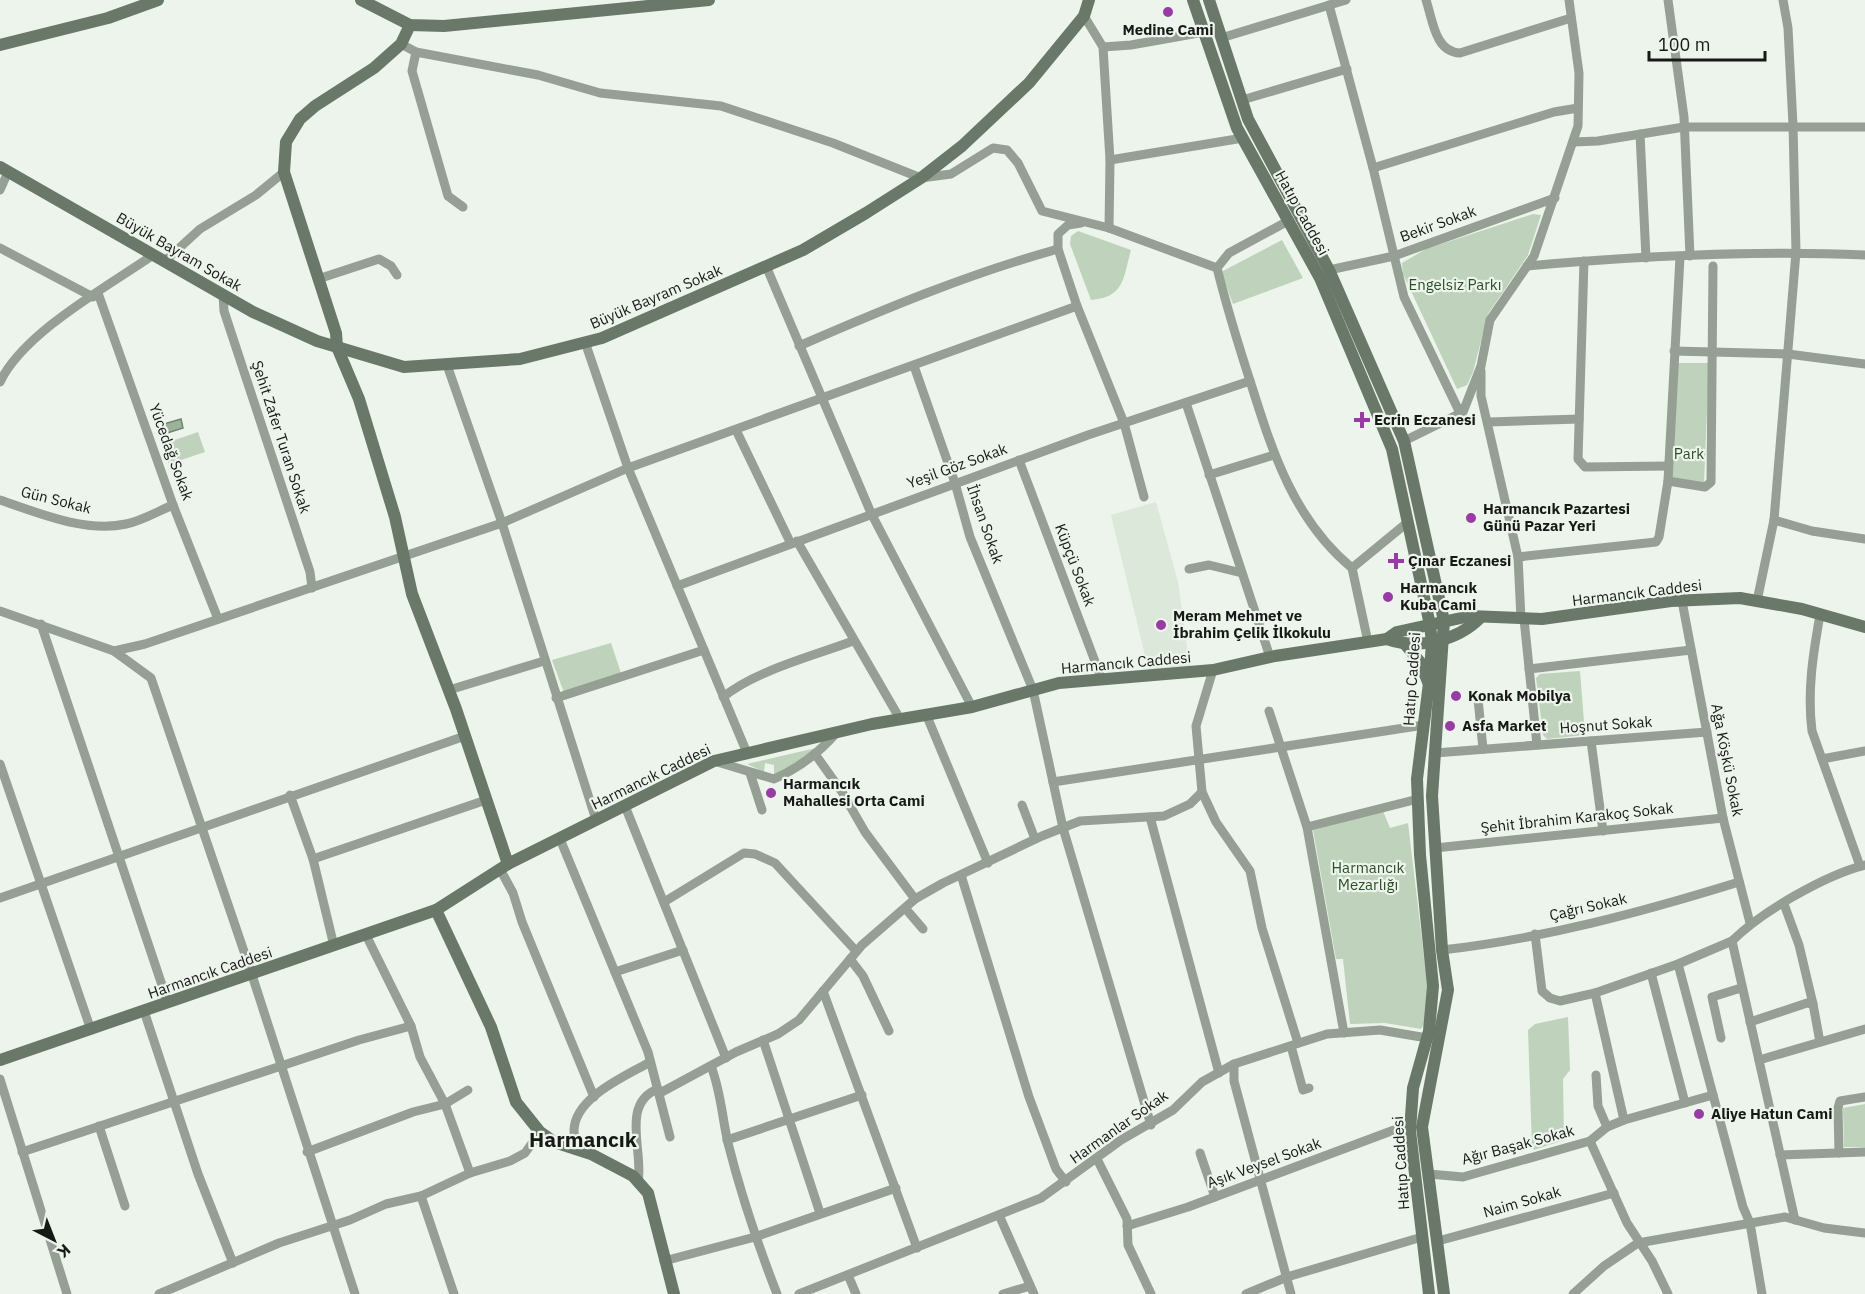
<svg xmlns="http://www.w3.org/2000/svg" width="1865" height="1294" font-family="'IBM Plex Sans',sans-serif">
  <rect width="100%" height="100%" fill="#ecf4eb"/>
  <polygon fill="#dbe8da" points="1156,502 1178,582 1190,668 1149,672 1111,515"/>
  <g fill="#bed2bc">
    <polygon points="1533,214 1541,215 1528,255 1488,314 1473,372 1467,385 1457,389 1403,274 1402,263 1426,249"/>
    <path d="M1078,231L1131,250C1123,278 1125,297 1091,300L1070,244L1071,236Z"/>
    <polygon points="1282,240 1303,278 1233,304 1221,272"/>
    <polygon points="1677,363 1709,363 1704,483 1674,480 1671,474"/>
    <polygon points="198,432 205,452 169,464 163,444"/>
    <polygon points="611,643 621,673 564,693 552,660"/>
    <polygon points="1580,671 1585,735 1547,739 1543,735 1536,678 1540,674"/>
    <polygon points="816,748 785,771 774,774 774,765 765,763 764,772 747,764"/>
    <polygon points="1383,811 1390,828 1408,823 1428,991 1426,1022 1421,1029 1385,1023 1350,1024 1343,959 1336,959 1313,830"/>
    <polygon points="1568,1017 1570,1070 1563,1079 1564,1140 1534,1150 1532,1147 1528,1030 1535,1024"/>
    <polygon points="1865,1104 1865,1147 1844,1147 1843,1108"/>
  </g>
  <polygon fill="#9bb399" stroke="#738572" stroke-width="1.5" points="181,419 183,428 167,433 164,424"/>
  <g fill="none" stroke-linecap="round" stroke-linejoin="round">
    <g stroke="#959f94" stroke-width="9">
      <path d="M1426,0C1433,21 1435,52 1460,53L1571,18"/>
      <polyline points="1668,0 1684,117 1690,256"/>
      <polyline points="1329,5 1373,168 1404,297 1460,413"/>
      <polyline points="1084,16 1103,47 1110,160 1109,228"/>
      <polyline points="1221,38 1346,0"/>
      <polyline points="401,44 416,52 538,75 600,93 721,106 833,143 921,178 951,174 993,148 1007,150 1018,163 1042,211 1109,228 1217,268"/>
      <polyline points="1103,47 1131,45 1204,32"/>
      <polyline points="416,52 412,71 448,196 463,207"/>
      <polyline points="1242,100 1347,69"/>
      <polyline points="1640,134 1646,258"/>
      <polyline points="1573,142 1598,141 1684,127 1865,127"/>
      <polyline points="1110,160 1243,138"/>
      <polyline points="1373,168 1554,112 1578,108"/>
      <polyline points="0,190 8,172"/>
      <path d="M1288,221L1229,253L1217,268C1227,308 1239,347 1252,387C1273,454 1295,521 1352,568"/>
      <polyline points="1081,223 1068,225 1058,234 1058,249 1077,306 1124,423 1144,497"/>
      <polyline points="0,248 93,297"/>
      <polyline points="165,261 200,229 256,195 284,172"/>
      <polyline points="1584,261 1578,459 1585,467 1668,466"/>
      <polyline points="766,266 871,513 972,707"/>
      <path d="M1527,266C1639,256 1752,250 1865,255"/>
      <polyline points="1329,270 1394,256 1555,198"/>
      <polyline points="318,279 379,259 391,266 397,275"/>
      <polyline points="98,293 173,505 218,619"/>
      <polyline points="223,295 224,311 310,572 312,588"/>
      <polyline points="585,342 628,468 747,753"/>
      <path d="M799,346C884,309 968,274 1058,249"/>
      <polyline points="1674,351 1788,354 1865,364"/>
      <polyline points="447,365 502,523 596,820"/>
      <polyline points="914,366 955,483 970,537 1033,690 1063,828 1151,1125"/>
      <polyline points="1481,371 1481,396 1518,557 1521,619"/>
      <path d="M0,382C24,332 107,287 153,255"/>
      <polyline points="1186,403 1270,657"/>
      <polyline points="1489,422 1579,419"/>
      <polyline points="736,430 791,544"/>
      <polyline points="1404,441 1463,412 1481,366 1490,320 1534,256 1578,126 1579,73 1569,0"/>
      <polyline points="1019,460 1102,680"/>
      <polyline points="1209,475 1274,455"/>
      <polyline points="1668,481 1705,487 1711,482 1713,266"/>
      <path d="M0,500C38,513 86,533 126,524C142,521 158,511 173,505"/>
      <polyline points="1774,520 1812,531 1865,539"/>
      <polyline points="797,541 900,719"/>
      <polyline points="1518,557 1656,542 1659,537 1668,481 1680,257"/>
      <polyline points="1189,569 1209,565 1242,573"/>
      <polyline points="677,586 1088,435 1250,381"/>
      <polyline points="1682,601 1723,818 1750,923"/>
      <polyline points="1757,601 1774,520 1796,252 1793,125 1788,28 1783,0"/>
      <polyline points="0,611 114,651 145,644 502,523 628,468 1077,306"/>
      <path d="M1820,615C1813,654 1807,692 1812,731L1860,866"/>
      <polyline points="1524,619 1537,745"/>
      <polyline points="41,624 168,1003"/>
      <polyline points="1368,642 1352,568 1408,522"/>
      <polyline points="114,651 151,678 252,975 355,1294"/>
      <polyline points="1529,669 1691,650"/>
      <polyline points="1213,670 1196,726 1202,792 1216,822 1250,871 1262,928 1298,1043"/>
      <polyline points="449,690 544,661"/>
      <path d="M723,697C757,670 813,656 853,641"/>
      <polyline points="556,698 704,650"/>
      <polyline points="1478,699 1483,749"/>
      <polyline points="1269,711 1307,827 1344,1033"/>
      <polyline points="926,714 988,863"/>
      <polyline points="1591,741 1603,831"/>
      <polyline points="1435,753 1707,732"/>
      <polyline points="815,754 842,792 865,832 915,899"/>
      <polyline points="1822,759 1865,751"/>
      <path d="M714,761L774,779C799,768 820,752 837,732"/>
      <polyline points="0,764 91,1030"/>
      <polyline points="750,773 762,810"/>
      <polyline points="1053,782 1424,725"/>
      <polyline points="290,795 313,859 334,946"/>
      <polyline points="1022,805 1035,839"/>
      <polyline points="625,806 726,1058"/>
      <polyline points="1150,817 1219,1073"/>
      <polyline points="1307,827 1418,799"/>
      <polyline points="560,839 648,1052 670,1137"/>
      <polyline points="1435,848 1723,818"/>
      <polyline points="313,859 486,800"/>
      <polyline points="500,869 513,893 522,922 594,1097"/>
      <polyline points="961,875 1029,1097 1056,1169 1066,1182"/>
      <polyline points="0,898 465,736"/>
      <polyline points="664,902 744,853 755,854 775,863 856,951"/>
      <polyline points="1784,904 1799,945 1813,1004"/>
      <polyline points="905,908 923,929"/>
      <polyline points="1535,934 1542,991 1550,998 1560,1001 1595,993 1678,964 1732,941"/>
      <polyline points="366,935 411,1026 420,1057 445,1104 470,1173"/>
      <path d="M1442,950C1542,939 1642,912 1739,882"/>
      <polyline points="850,959 863,976 889,1031"/>
      <polyline points="1678,964 1743,1207 1750,1223 1762,1294"/>
      <polyline points="615,972 683,950"/>
      <polyline points="1651,973 1685,1103"/>
      <polyline points="823,991 917,1248"/>
      <polyline points="1595,993 1624,1120"/>
      <polyline points="144,1011 198,1174 233,1263"/>
      <polyline points="1750,1022 1807,1003 1813,1004 1820,1042"/>
      <polyline points="1721,1038 1712,997 1741,988"/>
      <polyline points="763,1040 820,1213"/>
      <polyline points="1291,1046 1303,1090 1309,1088"/>
      <polyline points="1759,1060 1865,1029"/>
      <polyline points="1234,1064 1234,1081 1291,1294"/>
      <path d="M711,1066C721,1092 722,1117 728,1143C741,1195 758,1245 777,1294"/>
      <polyline points="1596,1075 1598,1106 1607,1127"/>
      <polyline points="0,1079 67,1294"/>
      <polyline points="660,1093 736,1052 778,1034 799,1020 862,945 915,899 943,883 1042,836 1080,821 1164,816 1190,804 1202,792"/>
      <polyline points="99,1126 125,1206"/>
      <polyline points="727,1140 862,1095"/>
      <polyline points="1590,1141 1627,1223 1652,1261 1668,1294"/>
      <path d="M577,1149C576,1143 574,1136 574,1130C575,1097 626,1076 650,1062"/>
      <polyline points="22,1152 359,1040 411,1026"/>
      <polyline points="307,1152 413,1112 445,1104 468,1090"/>
      <polyline points="1200,1153 1215,1197"/>
      <polyline points="1839,1153 1838,1108 1840,1101 1865,1097"/>
      <polyline points="1780,1155 1865,1152"/>
      <polyline points="1097,1159 1127,1219 1128,1245 1151,1294"/>
      <polyline points="1429,1174 1463,1177 1590,1141 1607,1127 1624,1120 1713,1095"/>
      <path d="M638,1182C644,1153 620,1103 658,1089"/>
      <polyline points="421,1196 454,1294"/>
      <polyline points="999,1215 1034,1294"/>
      <path d="M1795,1220L1732,941C1761,912 1825,875 1865,865"/>
      <polyline points="1127,1226 1188,1207 1394,1130 1410,1131"/>
      <polyline points="1438,1241 1614,1193"/>
      <polyline points="664,1261 755,1237 896,1188"/>
      <polyline points="848,1275 856,1294"/>
      <polyline points="159,1294 279,1243 350,1220 386,1204 421,1196 470,1173 510,1161 525,1153 540,1132"/>
      <polyline points="799,1294 1041,1198 1121,1140 1173,1110 1202,1082 1234,1064 1327,1034 1380,1030 1427,1038"/>
      <polyline points="1003,1294 1030,1286"/>
      <polyline points="1246,1294 1287,1277 1422,1237"/>
      <polyline points="1573,1294 1604,1266 1638,1243 1785,1217 1824,1228 1865,1233"/>
    </g>
    <g stroke="#697868" stroke-width="12">
      <polyline points="361,0 410,25 444,26 709,0"/>
      <polyline points="1193,0 1237,128 1320,278 1392,449 1430,625 1432,643 1429,683 1417,779 1420,855 1433,986 1429,1031 1413,1088 1410,1131 1429,1294"/>
      <polyline points="1209,0 1248,119 1329,270 1404,441 1444,621 1432,796 1442,950 1448,990 1422,1127 1444,1294"/>
      <polyline points="410,25 401,44 374,68 315,106 300,119 286,142 284,172 336,333 337,347 359,399 395,517 412,594 456,709 508,864"/>
      <polyline points="0,45 108,18 158,0"/>
      <polyline points="0,167 253,312 317,341 404,367 520,359 602,338 803,250 866,213 921,178 962,146 1029,83 1084,16 1089,0"/>
      <path d="M1387,639C1418,650 1457,641 1480,618"/>
      <polyline points="1404,643 1420,662 1428,682"/>
      <polyline points="436,910 491,1027 516,1102 540,1132 554,1142 591,1154 633,1176 648,1193 674,1294"/>
      <polyline points="0,1060 436,910 508,864 714,761 872,724 972,707 1059,683 1213,670 1275,656 1387,639 1397,632 1470,616 1542,619 1671,601 1740,598 1802,609 1865,627"/>
    </g>
  </g>
  <g fill="#993ba4" stroke="#ecf4eb" stroke-width="2">
    <circle cx="1168" cy="12" r="6"/>
    <path d="M1359 411h6v6h6v6h-6v6h-6v-6h-6v-6h6z"/>
    <circle cx="1471" cy="518" r="6"/>
    <path d="M1393 552h6v6h6v6h-6v6h-6v-6h-6v-6h6z"/>
    <circle cx="1388" cy="597" r="6"/>
    <circle cx="1161" cy="625" r="6"/>
    <circle cx="1456" cy="696" r="6"/>
    <circle cx="1450" cy="726" r="6"/>
    <circle cx="771" cy="793" r="6"/>
    <circle cx="1699" cy="1114" r="6"/>
  </g>
  <g text-anchor="middle" stroke-width="4.5" stroke-linejoin="round" paint-order="stroke">
    <g font-size="15" font-weight="bold" fill="#171917" stroke="#ecf4eb" text-anchor="start">
      <text x="1168" y="35" text-anchor="middle">Medine Cami</text>
      <text x="1374" y="425">Ecrin Eczanesi</text>
      <text x="1483" y="514">Harmancık Pazartesi<tspan x="1483" dy="17">Günü Pazar Yeri</tspan></text>
      <text x="1408" y="566">Çınar Eczanesi</text>
      <text x="1400" y="593">Harmancık<tspan x="1400" dy="17">Kuba Cami</tspan></text>
      <text x="1173" y="621">Meram Mehmet ve<tspan x="1173" dy="17">İbrahim Çelik İlkokulu</tspan></text>
      <text x="1468" y="701">Konak Mobilya</text>
      <text x="1462" y="731">Asfa Market</text>
      <text x="783" y="789">Harmancık<tspan x="783" dy="17">Mahallesi Orta Cami</tspan></text>
      <text x="1711" y="1119">Aliye Hatun Cami</text>
    </g>
    <g font-size="15" fill="#171917" stroke="#ecf4eb">
      <text transform="translate(1302 213) rotate(61)" y="5">Hatıp Caddesi</text>
      <text transform="translate(1438 224) rotate(-20)" y="5">Bekir Sokak</text>
      <text transform="translate(179 252) rotate(30)" y="5">Büyük Bayram Sokak</text>
      <text transform="translate(656 297) rotate(-23)" y="5">Büyük Bayram Sokak</text>
      <text transform="translate(281 437) rotate(72)" y="5">Şehit Zafer Turan Sokak</text>
      <text transform="translate(171 452) rotate(70)" y="5">Yücedağ Sokak</text>
      <text transform="translate(957 466) rotate(-20)" y="5">Yeşil Göz Sokak</text>
      <text transform="translate(56 500) rotate(14)" y="5">Gün Sokak</text>
      <text transform="translate(985 524) rotate(71)" y="5">İhsan Sokak</text>
      <text transform="translate(1075 565) rotate(69)" y="5">Küpçü Sokak</text>
      <text transform="translate(1637 593) rotate(-7)" y="5">Harmancık Caddesi</text>
      <text transform="translate(1126 663) rotate(-5)" y="5">Harmancık Caddesi</text>
      <text transform="translate(1412 679) rotate(-86)" y="5">Hatıp Caddesi</text>
      <text transform="translate(1606 725) rotate(-4)" y="5">Hoşnut Sokak</text>
      <text transform="translate(1727 760) rotate(79)" y="5">Ağa Köşkü Sokak</text>
      <text transform="translate(651 777) rotate(-26)" y="5">Harmancık Caddesi</text>
      <text transform="translate(1577 818) rotate(-6)" y="5">Şehit İbrahim Karakoç Sokak</text>
      <text transform="translate(1588 907) rotate(-13)" y="5">Çağrı Sokak</text>
      <text transform="translate(210 973) rotate(-19)" y="5">Harmancık Caddesi</text>
      <text transform="translate(1119 1127) rotate(-35)" y="5">Harmanlar Sokak</text>
      <text transform="translate(1518 1145) rotate(-15)" y="5">Ağır Başak Sokak</text>
      <text transform="translate(1264 1163) rotate(-20)" y="5">Aşık Veysel Sokak</text>
      <text transform="translate(1401 1163) rotate(-94)" y="5">Hatıp Caddesi</text>
      <text transform="translate(1522 1202) rotate(-16)" y="5">Naim Sokak</text>
    </g>
    <g font-size="15" fill="#2b4f29" stroke="#ecf4eb">
      <text x="1455" y="290">Engelsiz Parkı</text>
      <text x="1689" y="459">Park</text>
      <text x="1368" y="873">Harmancık<tspan x="1368" dy="17">Mezarlığı</tspan></text>
    </g>
    <g font-size="21" font-weight="bold" fill="#171917" stroke="#ecf4eb">
      <text x="583" y="1147">Harmancık</text>
    </g>
  </g>
  <g transform="translate(54 1240) rotate(138)" stroke="#ecf4eb" stroke-width="4.5" paint-order="stroke">
  <path d="M0-4.5L10 22L0 15L-10 22Z" fill="#171917"/>
  <text y="-9" font-size="16" font-weight="bold" text-anchor="middle" fill="#171917">K</text>
  </g>
  <path d="M1649 51v9h116v-9" fill="none" stroke="#171917" stroke-width="3"/>
  <text x="1658" y="51" font-size="18" fill="#171917" stroke="#ecf4eb" stroke-width="4.5" paint-order="stroke">100 m</text>
</svg>
